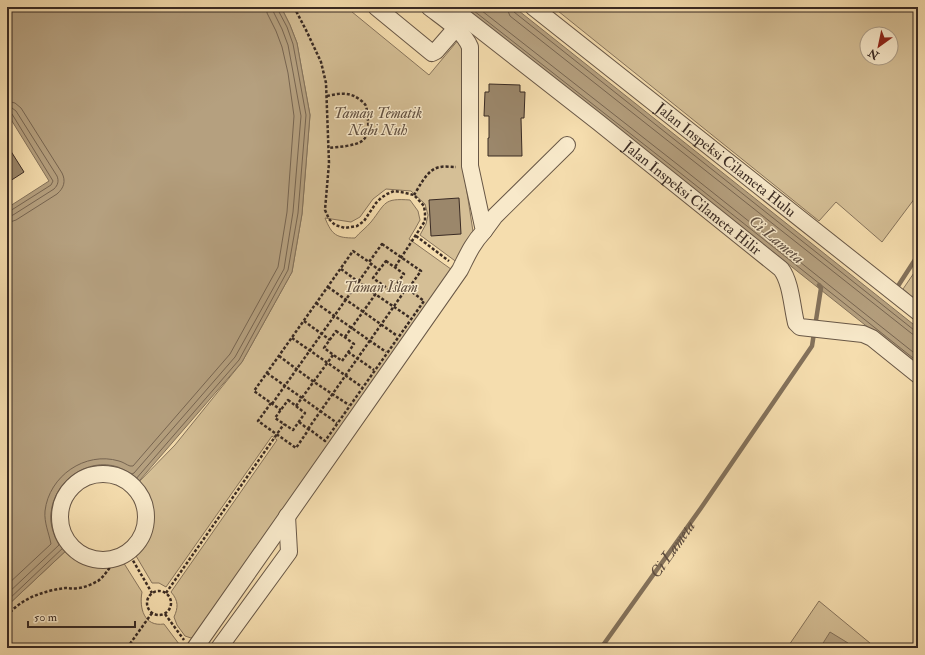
<svg xmlns="http://www.w3.org/2000/svg" width="925" height="655" font-family="'IM FELL Double Pica',serif">
  <rect width="100%" height="100%" fill="#f5ddae"/>
  <filter id="stains"><feTurbulence type="fractalNoise" baseFrequency=".005" numOctaves="4"/><feColorMatrix values="0 0 0 0 .2 0 0 0 0 .09 0 0 0 0 .02 0 0 0 .5 -.17"/></filter>
  <radialGradient id="worn" r=".72"><stop offset=".6" stop-color="#630" stop-opacity="0"/><stop offset="1" stop-color="#630" stop-opacity=".3"/></radialGradient>
  <g fill="#d5bf96" stroke="#87745c" fill-rule="evenodd">
    <path d="M281,7H346L429,75L459,39L463,43L462,160L474,238L458,263L420,235L426,224L428,215L425,204L411,191L386,189L373,199L360,217L351,222L325,218C332,235 336,238 355,238C360,232 366,228 371,222C386,203 383,198 410,200L418,211L420,220L415,229L409,239L455,272L198,635L191,638L185,636L177,625L174,617C178,608 179,601 171,592L277,440L272,436L166,587L159,583H152L132,549C151,532 150,506 134,487L175,445L242,362L292,272L302,214L310,115L302,71L297,43L290,25Z"/>
    <path d="M553,7H918V194L882,242L836,202L819,221ZM867,34H891V58H867Z"/>
    <polygon points="918,267 918,302 903,289"/>
    <path d="M71,546C88,559 98,563 120,557L142,592C139,608 144,627 164,624L182,648H7V606Z"/>
    <polygon points="819,601 876,648 787,648"/>
  </g>
  <g fill="#b5a07f" stroke="#83715a">
    <path d="M7,7H281L290,25L297,43L302,71L310,115L302,214L292,272L242,362L134,487C112,467 77,471 64,500C61,506 59,513 60,521C61,530 66,538 71,546L7,606V208L49,181L7,113Z"/>
    <polygon points="463,7 514,7 918,328 918,367 671,171"/>
    <polygon points="830,632 848,643 845,648 820,648"/>
  </g>
  <g fill="none" stroke-linecap="round" stroke-linejoin="round">
    <g stroke="#776551" stroke-width="1">
      <polyline points="469,7 674,168 918,362"/>
      <polyline points="477,7 677,164 918,356"/>
      <polyline points="507,7 508,11 510,16 911,333 914,335 918,336"/>
      <polyline points="512,7 514,12 914,330 918,330"/>
      <path d="M7,101L15,103L21,108L62,173C66,181 64,188 57,194L16,220L7,223"/>
      <path d="M7,107L12,108L16,111L57,176C59,181 58,185 54,189L13,215L7,217"/>
      <polyline points="7,112 10,112 12,114 53,181 51,185 10,211 7,211"/>
      <path d="M7,585L51,544C49,533 44,523 45,511C49,476 85,451 119,461C123,462 127,465 130,466H133L230,354L278,267L287,212L294,116L288,73L282,47L276,31L267,13V7"/>
      <path d="M7,594L59,545C58,542 56,540 55,537C52,529 50,521 51,513C54,481 87,457 118,467C123,469 127,472 132,474L134,473L235,357L284,269L293,212L301,116L293,72L288,45L282,29L273,11V7"/>
      <path d="M7,601L65,546C64,542 61,539 60,535C57,529 56,521 56,514C58,476 103,458 133,480H135L239,360L288,270L298,213L306,115L298,71L293,44L287,27L278,10V7"/>
    </g>
    <g stroke="#83715a" stroke-width="4.5">
      <polyline points="898,286 918,255"/>
      <path id="s1" d="M601,648L701,508L812,346L821,288L819,285"/>
    </g>
  </g>
  <g fill="#9b876b" stroke="#392a23">
    <polygon points="489,84 520,85 520,92 525,92 524,118 521,118 522,156 488,156 488,138 489,138 489,116 484,116 485,92 489,92"/>
    <polygon points="7,145 24,172 7,183"/>
    <polygon points="459,198 461,234 431,236 429,200"/>
  </g>
  <g fill="none" stroke-linecap="round" stroke-linejoin="round">
    <defs>
      <g id="minor">
        <polyline points="376,7 432,53 436,51 456,28"/>
        <path id="s2" d="M451,7L598,122L781,269C791,282 792,307 796,323L800,327L863,334L872,338L918,375"/>
        <path id="s3" d="M533,7L918,312"/>
        <polyline points="484,231 495,216 567,145"/>
        <circle cx="103" cy="517" r="43"/>
        <path d="M195,648L460,270C468,254 472,244 484,231L470,166V47C463,30 443,18 429,7"/>
        <polyline points="219,648 289,552 287,516"/>
      </g>
    </defs>
    <use href="#minor" stroke="#685746" stroke-width="18"/>
    <g stroke="#392a23" stroke-width="2.5" stroke-dasharray="3 2" stroke-linecap="butt">
      <polyline points="294,7 307,32 321,62 326,83 329,163 325,210 329,219 335,225 345,228 357,226 364,221 376,203 381,198 387,194 394,191 401,192 414,195 424,206 425,213 425,221 395,267"/>
      <path d="M327,96C336,94 345,92 354,96C358,98 364,102 366,106C367,108 369,128 368,131C368,134 365,139 362,141C355,146 338,147 329,148"/>
      <path d="M414,195C420,186 427,169 440,167C445,166 451,167 456,167"/>
      <polyline points="416,236 449,261"/>
      <polygon points="382,244 421,271 408,289 424,301 325,441 309,429 296,448 258,421 271,403 254,391 353,251 369,262"/>
      <polygon points="386,261 404,274 391,291 373,278"/>
      <polyline points="370,263 379,270"/>
      <polyline points="341,269 375,294 409,317"/>
      <polyline points="397,282 407,289"/>
      <polyline points="328,287 396,335"/>
      <polyline points="316,303 386,352"/>
      <polyline points="304,321 330,340"/>
      <polygon points="336,331 354,344 342,361 324,348"/>
      <polyline points="345,337 382,285"/>
      <polyline points="292,338 362,387"/>
      <polyline points="348,352 374,370"/>
      <polyline points="279,356 314,382 349,405"/>
      <polyline points="267,373 337,423"/>
      <polygon points="288,400 305,413 293,430 275,418"/>
      <polyline points="271,403 281,410"/>
      <polyline points="272,404 371,264"/>
      <polyline points="296,406 333,355"/>
      <polyline points="299,422 308,429"/>
      <polyline points="308,429 406,289"/>
      <polyline points="128,552 152,593"/>
      <circle cx="159" cy="603" r="12"/>
      <polyline points="166,593 284,424"/>
      <polyline points="165,614 184,640"/>
      <path d="M7,616C21,598 44,591 65,588C69,588 73,589 78,588C84,588 92,584 98,581C106,575 110,566 116,559"/>
      <polyline points="127,648 152,613"/>
    </g>
    <use href="#minor" stroke="#f8e9ca" stroke-width="16"/>
  </g>
  <g text-anchor="middle" stroke-width="3" stroke-linejoin="round" paint-order="stroke">
    <g font-size="15" font-style="italic" fill="#604f40" stroke="#f8e9ca">
      <text x="378" y="118">Taman Tematik<tspan x="378" dy="17">Nabi Nuh</tspan></text>
      <text x="381" y="292">Taman Islam</text>
    </g>
    <g font-size="15" fill="#392a23" stroke="#f8e9ca">
      <text dy="5" stroke="none"><textPath href="#s3" startOffset="246">Jalan Inspeksi Cilameta Hulu</textPath></text>
      <text dy="5" stroke="none"><textPath href="#s2" startOffset="308">Jalan Inspeksi Cilameta Hilir</textPath></text>
    </g>
    <g font-size="16" font-style="italic" fill="#5e4d3f" stroke="#f8e9ca">
      <text transform="translate(777 239) rotate(40)" y="6">Ci Lameta</text>
      <text dy="6" stroke="none"><textPath href="#s1" startOffset="122">Ci Lameta</textPath></text>
    </g>
  </g>
  <rect width="925" height="655" fill="none" stroke="#f5ddae" stroke-width="24"/>
  <rect x="8" y="8" width="909" height="639" fill="none" stroke="#392a23" stroke-width="2"/>
  <rect x="12" y="12" width="901" height="631" fill="none" stroke="#392a23"/>
  <g transform="translate(879 46) rotate(213)"><circle r="19" fill="#f8e9ca" stroke="#ac9d87"/>
  <path d="M0-3L7 15L0 10L-7 15Z" fill="#8f2418"/>
  <text y="-6" font-size="11" font-weight="bold" text-anchor="middle" fill="#392a23">N</text>
  </g>
  <path d="M28 621v6h107v-6" fill="none" stroke="#392a23" stroke-width="2"/>
  <text x="34" y="621" font-size="12" fill="#392a23" stroke="#f8e9ca" stroke-width="3" paint-order="stroke">50 m</text>
  <rect width="100%" height="100%" filter="url(#stains)"/>
  <rect width="100%" height="100%" fill="url(#worn)"/>
</svg>
